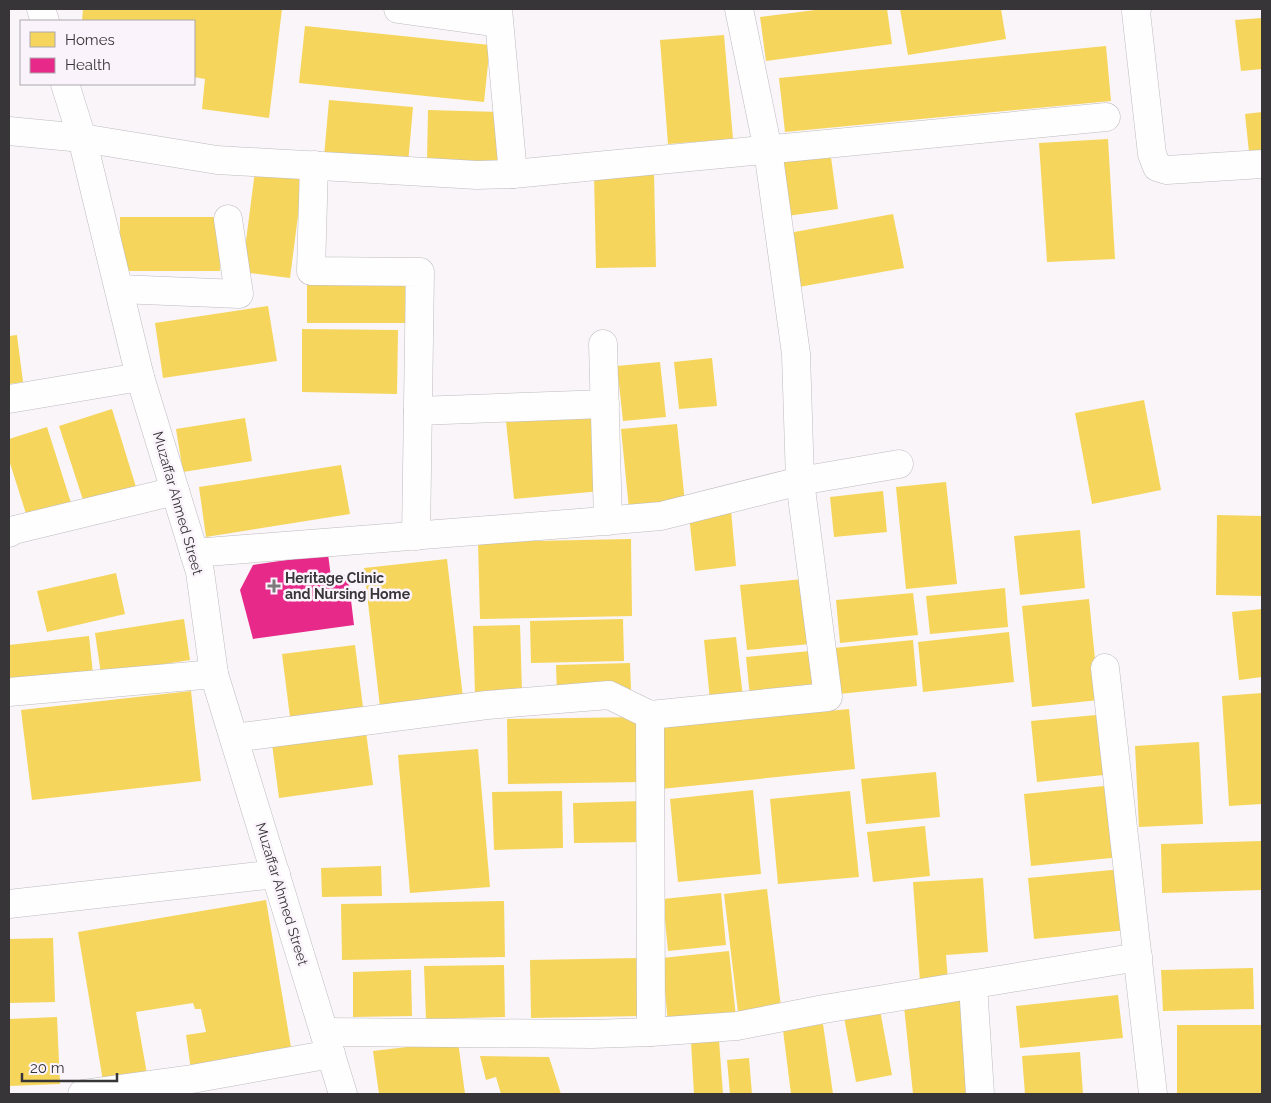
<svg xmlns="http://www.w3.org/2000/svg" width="1271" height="1103" font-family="Raleway,sans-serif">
  <rect width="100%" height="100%" fill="#f9f5f9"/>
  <g fill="#f6d55c">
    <polygon points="83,9 282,9 269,118 202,109 205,79 194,77 194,21 82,21"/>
    <polygon points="823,9 887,9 892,44 766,61 760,17"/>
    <polygon points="900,9 1001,9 1006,39 908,55"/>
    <polygon points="1262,18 1262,69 1241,71 1235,20"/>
    <polygon points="305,26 490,45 484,102 299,83"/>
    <polygon points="724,35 733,139 668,144 660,40"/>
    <polygon points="1106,46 1111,101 785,132 779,78"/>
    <polygon points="329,100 413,107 408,164 324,157"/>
    <polygon points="428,110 499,112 498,164 427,162"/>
    <polygon points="1262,112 1262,151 1249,152 1245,114"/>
    <polygon points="1108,139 1115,259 1047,262 1039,143"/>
    <polygon points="830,150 838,209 787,216 779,157"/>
    <polygon points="255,171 303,177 290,278 242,272"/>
    <polygon points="654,172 656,267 596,268 594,174"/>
    <polygon points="893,214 904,268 799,287 789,233"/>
    <polygon points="120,217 219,217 220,271 120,271"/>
    <polygon points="405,277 405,323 307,323 307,278"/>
    <polygon points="268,306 277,361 163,378 155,323"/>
    <polygon points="302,329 398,330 397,394 302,392"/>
    <polygon points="17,335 23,382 9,384 9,336"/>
    <polygon points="712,358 717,406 679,409 674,362"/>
    <polygon points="660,362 666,417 623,421 617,366"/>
    <polygon points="1144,400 1161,490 1092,504 1075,413"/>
    <polygon points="112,409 136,487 84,503 59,426"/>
    <polygon points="593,412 601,491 514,499 506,421"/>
    <polygon points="245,418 252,461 183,472 176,429"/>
    <polygon points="677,424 685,503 629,509 621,429"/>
    <polygon points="47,427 72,506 28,520 9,460 9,439"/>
    <polygon points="341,465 350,514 206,537 199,487"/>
    <polygon points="946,482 957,584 906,589 896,487"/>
    <polygon points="883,491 887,532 834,537 830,497"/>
    <polygon points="731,510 736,566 695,571 689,515"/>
    <polygon points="1217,515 1262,516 1262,596 1216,595"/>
    <polygon points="1080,530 1085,588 1020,595 1014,536"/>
    <polygon points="631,539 632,616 480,619 478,542"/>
    <polygon points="447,559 463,698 380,707 364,568"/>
    <polygon points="116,573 125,614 47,632 37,591"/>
    <polygon points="803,579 810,644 747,650 740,585"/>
    <polygon points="1005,588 1008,627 930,634 926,596"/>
    <polygon points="913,593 918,635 840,643 836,600"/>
    <polygon points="1089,599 1099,700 1032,707 1022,606"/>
    <polygon points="1262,609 1262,677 1239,680 1232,612"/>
    <polygon points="184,619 190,660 101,674 95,633"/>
    <polygon points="623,619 624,661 531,663 530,621"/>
    <polygon points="520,625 522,693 475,694 473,626"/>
    <polygon points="1009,632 1014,682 923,692 918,642"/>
    <polygon points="89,636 93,674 9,683 9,645"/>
    <polygon points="736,637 743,697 710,700 704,640"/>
    <polygon points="913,640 917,686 839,694 834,648"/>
    <polygon points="355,645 364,715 291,725 282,654"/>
    <polygon points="810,651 814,690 750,697 746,657"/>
    <polygon points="630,663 631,690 557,693 556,665"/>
    <polygon points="191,691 201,781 32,800 21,710"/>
    <polygon points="1262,693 1262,804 1229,806 1222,696"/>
    <polygon points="849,709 855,769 661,789 655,728"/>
    <polygon points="1107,714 1113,774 1037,782 1031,721"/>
    <polygon points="640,717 641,782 508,784 507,719"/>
    <polygon points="365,724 373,785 279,798 271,736"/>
    <polygon points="1199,742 1203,824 1139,827 1135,746"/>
    <polygon points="478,749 490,887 410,893 398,755"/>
    <polygon points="936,772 940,817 866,824 861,779"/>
    <polygon points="1114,785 1121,857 1031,866 1024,794"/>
    <polygon points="753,790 761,874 678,882 670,799"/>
    <polygon points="562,791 563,848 494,850 492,792"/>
    <polygon points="850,791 859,877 778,884 770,799"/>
    <polygon points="644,801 645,842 574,843 573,803"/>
    <polygon points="925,826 930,876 873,882 867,832"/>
    <polygon points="1262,841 1262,890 1162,893 1161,844"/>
    <polygon points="381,866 382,896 322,897 321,868"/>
    <polygon points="1122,869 1128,930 1034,939 1028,878"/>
    <polygon points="983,878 988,952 946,955 948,980 920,982 913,882"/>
    <polygon points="767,889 781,1007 738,1012 724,894"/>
    <polygon points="721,893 726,945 668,951 663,899"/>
    <polygon points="266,900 292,1053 191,1070 186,1035 206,1032 201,1009 195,1009 193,1003 136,1012 147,1074 103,1081 78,932"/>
    <polygon points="504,901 505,957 342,960 341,904"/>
    <polygon points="53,938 55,1002 9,1003 9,939"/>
    <polygon points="729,951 736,1017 668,1024 662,958"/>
    <polygon points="640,958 641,1016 531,1018 530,960"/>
    <polygon points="504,965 505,1017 426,1019 424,966"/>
    <polygon points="1253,968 1254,1009 1163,1011 1161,970"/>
    <polygon points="411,970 412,1016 353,1017 353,972"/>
    <polygon points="1118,995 1123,1038 1020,1048 1016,1006"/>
    <polygon points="962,1000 971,1094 913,1094 904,1006"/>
    <polygon points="880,1010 892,1075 856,1082 844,1017"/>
    <polygon points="57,1017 60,1084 9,1086 9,1019"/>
    <polygon points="823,1024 833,1094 791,1094 783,1030"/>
    <rect x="1177" y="1025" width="85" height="69"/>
    <polygon points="719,1040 723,1094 694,1094 691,1042"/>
    <polygon points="458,1041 465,1094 379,1094 373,1051"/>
    <polygon points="1080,1052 1083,1094 1025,1094 1022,1056"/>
    <polygon points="480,1056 549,1057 561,1094 501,1094 496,1077 486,1080"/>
    <polygon points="749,1058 752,1094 730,1094 727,1060"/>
  </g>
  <polygon fill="#e7298a" points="328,554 331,577 348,575 354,625 253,639 240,590 253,565"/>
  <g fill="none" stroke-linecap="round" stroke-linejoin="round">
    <defs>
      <g id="minor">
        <polyline points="398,9 499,23"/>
        <polyline points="498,9 513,174"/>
        <polyline points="1137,9 1136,12 1152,154 1157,167 1167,170 1262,164"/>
        <polyline points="9,131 82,138 217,160 477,175 513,174 1106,117"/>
        <polyline points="314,165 311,271 420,272 416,536"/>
        <polyline points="119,289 239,294 228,219"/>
        <polyline points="603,344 608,521"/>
        <polyline points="9,399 140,377"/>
        <polyline points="418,411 605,404"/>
        <polyline points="9,533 14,530 175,491"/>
        <polyline points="194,553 591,522 661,516 800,481 899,464"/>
        <polyline points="1105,668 1153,1094"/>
        <polyline points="9,692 214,674"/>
        <polyline points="234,738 487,705 609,695 650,715"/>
        <polyline points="9,904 276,874"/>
        <polyline points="973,985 980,1094"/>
        <polyline points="324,1032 592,1034 651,1032 737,1026 824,1009 1138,957"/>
        <polyline points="651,1032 650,715 828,697 800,481 796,354 768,150 739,9"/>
        <polyline points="82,1094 192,1079 331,1054"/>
      </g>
      <g id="major">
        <polyline points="41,9 45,21"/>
        <polyline points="65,84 82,138 140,377 200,572 214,674 343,1094"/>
      </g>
    </defs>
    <use href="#minor" stroke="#bebbbf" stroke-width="29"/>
    <use href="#major" stroke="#bebbbf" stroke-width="29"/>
    <use href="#minor" stroke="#fefefe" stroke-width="28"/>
    <use href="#major" stroke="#fefefe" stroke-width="28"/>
  </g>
  <path fill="#7c787c" stroke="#faf3fb" stroke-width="2" d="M271.5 578.5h5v5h5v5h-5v5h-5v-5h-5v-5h5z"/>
  <g text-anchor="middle" stroke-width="5" stroke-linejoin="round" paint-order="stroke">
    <g font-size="14" fill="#383538" stroke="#faf3fb">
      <text transform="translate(178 503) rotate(74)" y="5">Muzaffar Ahmed Street</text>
      <text transform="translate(282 894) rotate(73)" y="5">Muzaffar Ahmed Street</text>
    </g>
    <g font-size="14" font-weight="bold" fill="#383538" stroke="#faf3fb" text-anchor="start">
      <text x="285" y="583">Heritage Clinic<tspan x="285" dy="16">and Nursing Home</tspan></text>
    </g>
  </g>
  <rect width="1271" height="1103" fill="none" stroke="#383538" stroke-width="20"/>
  <rect x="20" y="20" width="175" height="65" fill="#faf3fb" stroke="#aca7ad"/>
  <rect x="30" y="32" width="25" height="15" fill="#f6d55c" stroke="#aca7ad"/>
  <text x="65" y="45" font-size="15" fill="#383538">Homes</text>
  <rect x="30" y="58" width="25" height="15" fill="#e7298a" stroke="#aca7ad"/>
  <text x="65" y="70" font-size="15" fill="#383538">Health</text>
  <path d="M22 1073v8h95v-8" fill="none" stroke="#383538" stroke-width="2.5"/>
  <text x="30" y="1073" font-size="15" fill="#383538" stroke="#faf3fb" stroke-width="4" paint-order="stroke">20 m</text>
</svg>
